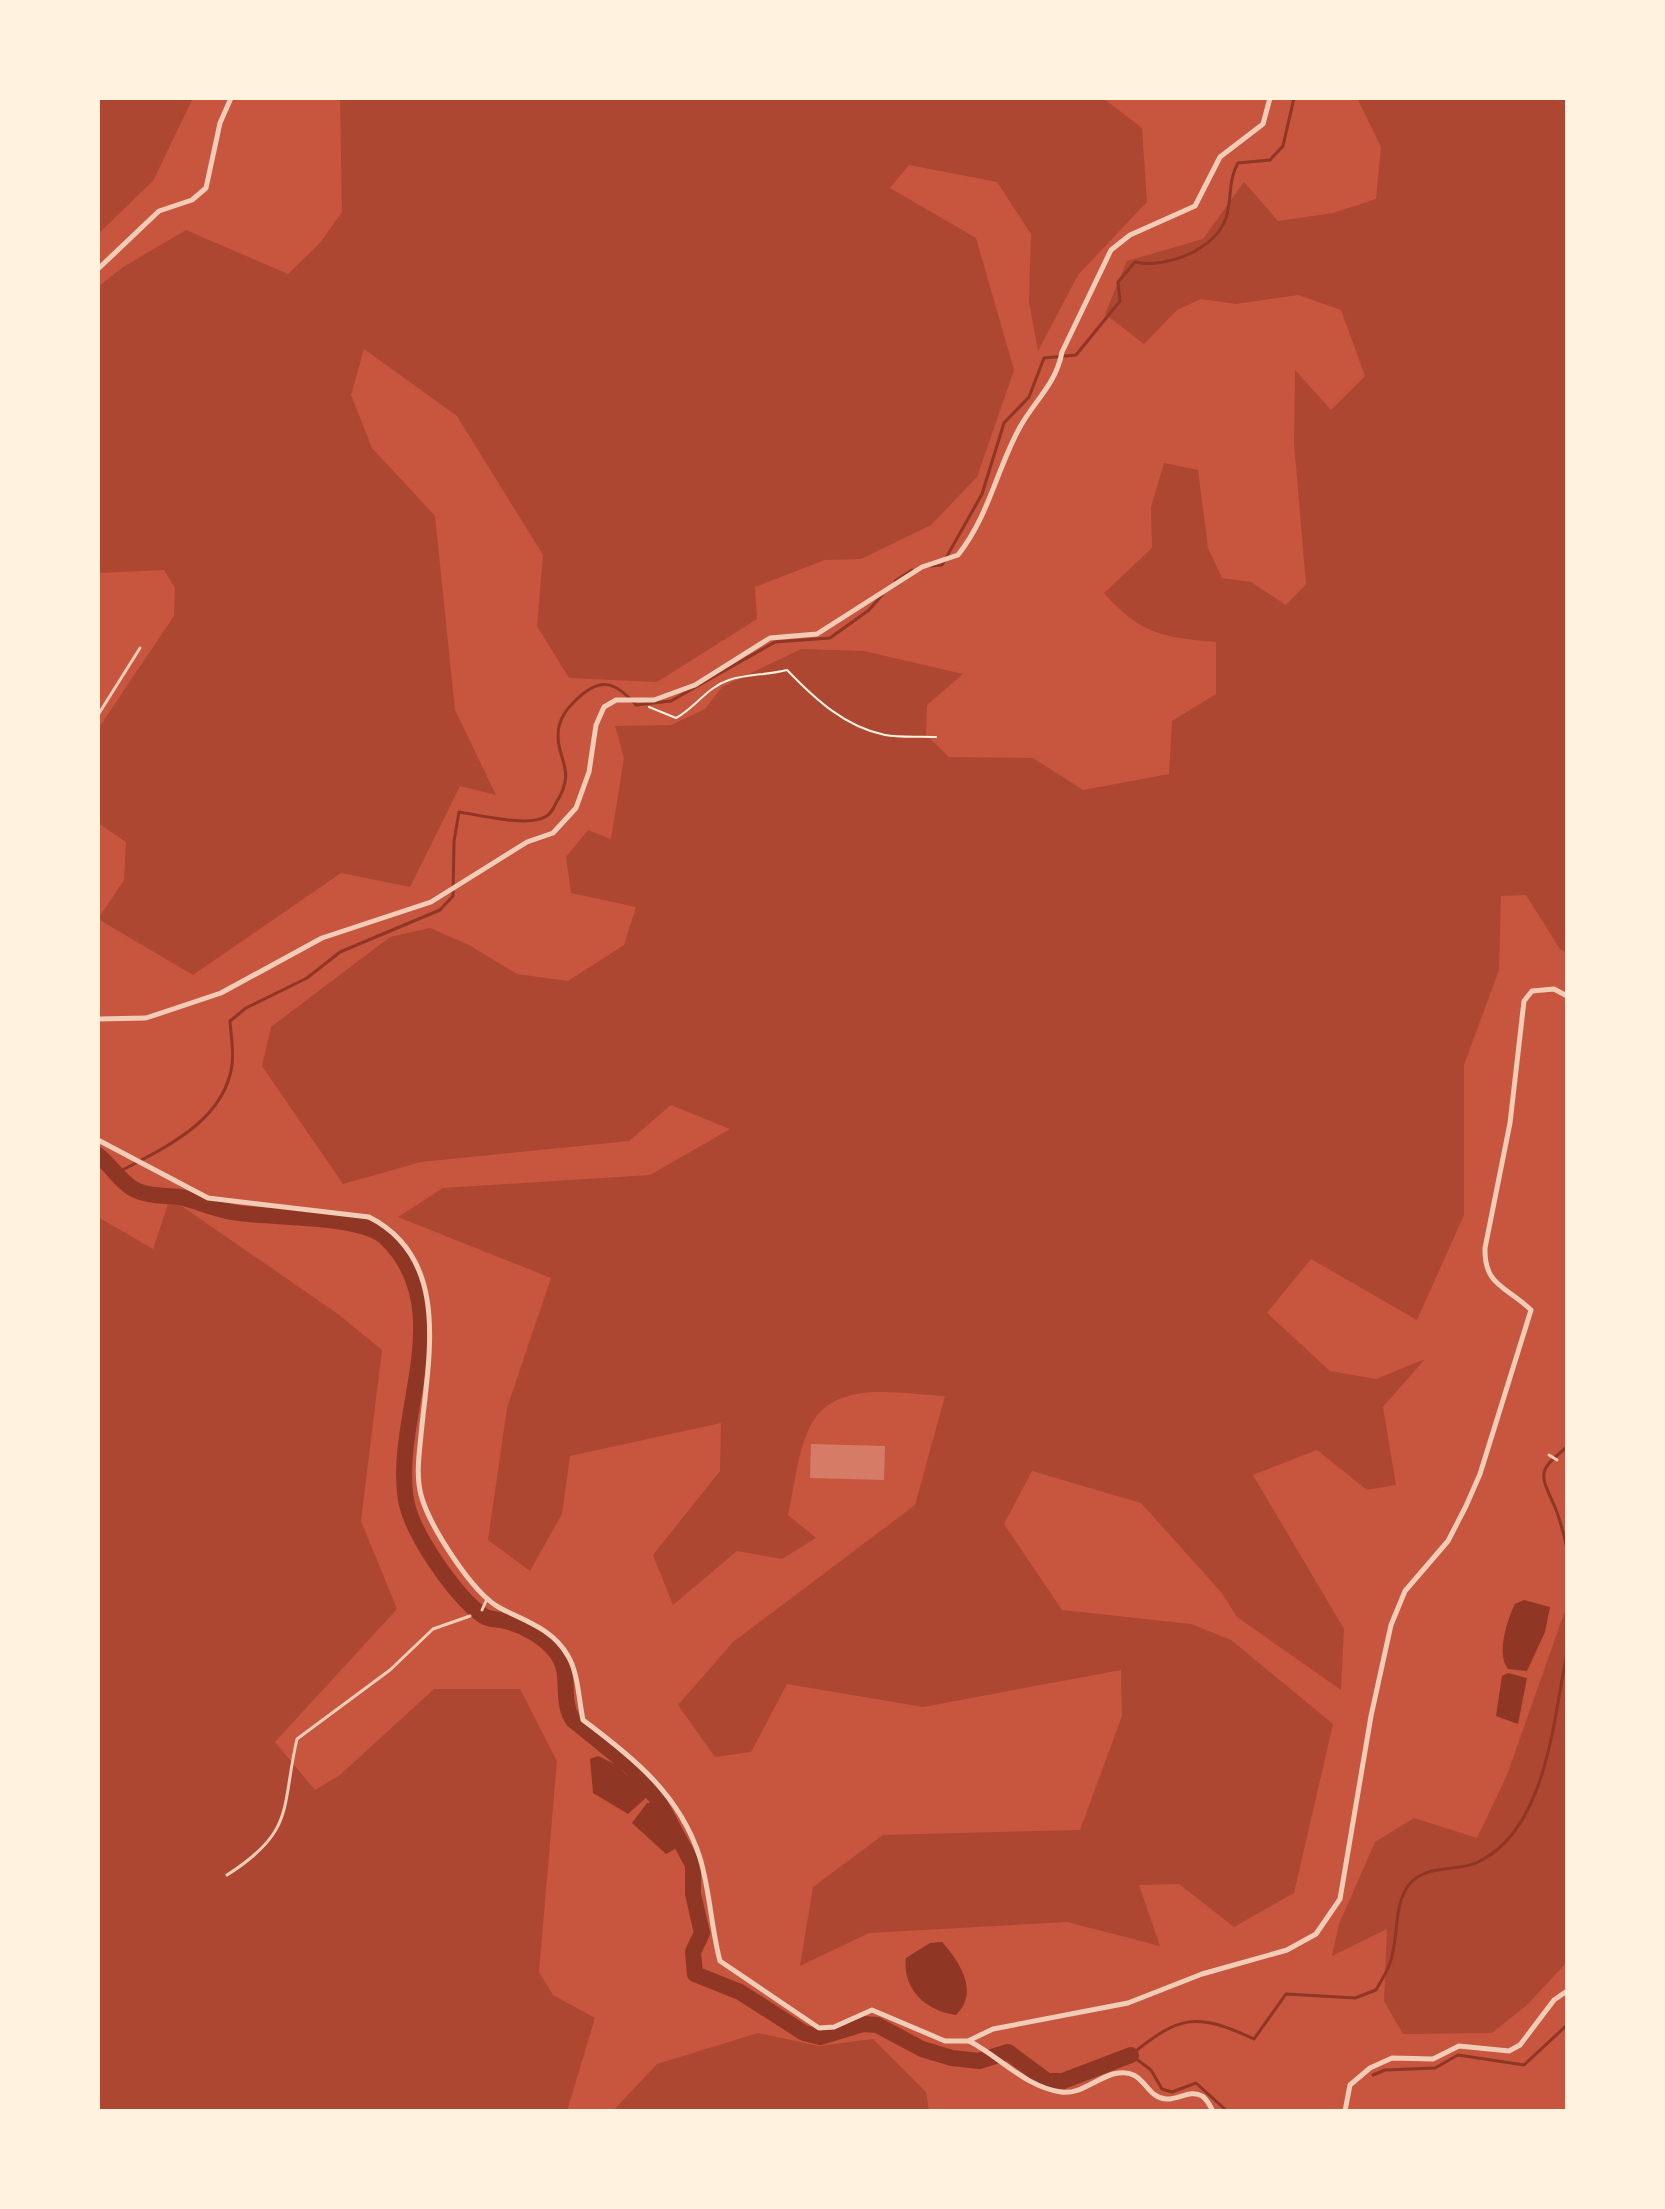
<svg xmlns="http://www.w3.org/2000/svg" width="1665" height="2209" font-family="'Public Sans',sans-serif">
  <rect width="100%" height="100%" fill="#c8553d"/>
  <g fill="#ae4732">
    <polygon points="98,98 193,98 153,181 98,234"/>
    <polygon points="340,98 1103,98 1142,128 1147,202 1078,275 1038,351 1029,302 1031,234 997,182 909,165 890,188 976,238 1014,370 977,477 931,525 861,559 825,560 755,587 757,619 657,682 569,678 537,626 543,555 457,416 364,349 351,395 372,448 435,516 455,710 496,795 460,786 410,887 341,873 193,975 98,919 124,880 126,842 98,823 98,729 174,616 175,588 164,570 98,573 98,287 123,267 186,230 288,274 320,243 342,212"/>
    <path d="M1357,98H1567V953L1560,949L1526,895L1501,896L1499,970L1464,1065V1215L1417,1320L1311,1259L1267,1313L1330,1371L1376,1379L1425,1359L1383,1407L1396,1485L1367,1490L1317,1450L1253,1475L1344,1629L1341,1690L1237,1617L1221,1592L1141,1503L1032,1471L1004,1524L1062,1610L1191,1624L1231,1640L1333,1724L1294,1893L1234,1927L1179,1884L1139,1885L1160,1946L1067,1922L869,1933L800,1966L813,1887L883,1835L1080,1830L1122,1716L1121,1670L923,1707L787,1684L751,1752L715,1757L678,1705L733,1642L915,1505L945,1396C899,1394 830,1377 808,1431C797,1456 794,1488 788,1515L816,1538L782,1559L737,1551L673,1605L653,1555L720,1471L721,1423L570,1456L562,1514L530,1571L488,1540L507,1408L551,1278L398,1217L443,1188L650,1175L730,1129L671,1105L629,1141L421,1162L343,1184L262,1066L271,1027L390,937L430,928L469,945L517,974L568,981L624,945L636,907L571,893L566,857L588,830L611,839L624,758L615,726L671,725L705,709L722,687L801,649L864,651L963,674L927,705L926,735L949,757L1033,758L1083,790L1169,774L1172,721L1216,694V642C1162,637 1142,635 1104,593L1152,548L1151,507L1164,463L1198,470L1208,548L1222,578L1251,582L1286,605L1306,584L1294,443L1295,370L1331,410L1365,376L1341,310L1298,295L1236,304L1201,299L1177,310L1144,344L1105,314L1127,261L1203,239L1244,182L1278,221L1333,213L1376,199L1381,147Z"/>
    <polygon points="170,1198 338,1314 382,1350 361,1521 397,1609 275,1742 315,1790 340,1775 434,1689 520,1689 557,1761 539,1972 553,1995 595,2018 567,2111 98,2111 98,1217 153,1249"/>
    <polygon points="1567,1605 1567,1962 1527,2005 1492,2033 1403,2034 1384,2001 1387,1929 1332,1956 1339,1924 1375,1842 1414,1818 1477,1838 1507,1775"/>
    <polygon points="758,2033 819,2046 873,2039 926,2092 929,2111 613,2111 657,2064"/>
  </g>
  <g fill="#8f3625">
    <path d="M1524,1600L1550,1607L1545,1632L1527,1671L1508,1669C1496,1654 1507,1620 1515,1604Z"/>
    <polygon points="1508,1673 1527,1678 1518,1724 1496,1716 1502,1676"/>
    <polygon points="598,1756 617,1765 648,1796 628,1814 593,1793 590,1759"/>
    <polygon points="647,1803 653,1803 661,1812 675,1849 666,1854 632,1823"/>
    <path d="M942,1942C959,1961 980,1992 956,2015C926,2011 902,1989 906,1958L930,1943Z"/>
  </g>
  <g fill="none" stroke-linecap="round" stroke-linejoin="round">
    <g stroke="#8f3625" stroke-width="3">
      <path d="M931,566L942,565L982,494L1004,423L1029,397L1044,358L1076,355L1120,301L1118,282L1135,262C1165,269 1215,250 1226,218C1232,200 1228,179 1238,163L1270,160L1283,146L1294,98"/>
      <polyline points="895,581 912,570"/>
      <path d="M117,1173C161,1149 224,1123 232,1065C234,1052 231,1035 230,1021L246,1008L307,978L340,952L440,910L453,896L454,841L459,812C479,815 528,827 545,817C551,814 553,809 556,803C579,767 553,759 559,726C562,715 567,709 575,701C599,677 614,680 636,705L671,701L775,642L830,638L869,610L882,595"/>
      <path d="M1567,1447C1538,1471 1539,1472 1554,1505C1560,1518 1564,1535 1567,1549"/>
      <polyline points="1373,2075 1385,2070 1435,2068 1458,2055 1524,2065 1567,2025"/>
      <path d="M1227,2111L1196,2083L1172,2092L1162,2089L1151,2070L1131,2055C1180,2015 1196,2012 1254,2039L1286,1994L1355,1998L1376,1990C1381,1981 1387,1972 1390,1963C1399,1939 1393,1907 1408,1886C1424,1864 1454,1872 1476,1863C1547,1831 1553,1720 1567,1653"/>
    </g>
    <path stroke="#8f3625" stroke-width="16" d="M98,1155C111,1165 123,1186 138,1191C151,1197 166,1195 180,1197C197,1201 214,1209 232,1212C268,1219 361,1214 386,1238C460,1310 392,1416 406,1500C412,1534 455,1595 482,1615C488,1620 498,1619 505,1621C524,1625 544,1637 556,1652C573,1673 559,1699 573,1720L631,1767L658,1800L693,1865V1894L702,1933L693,1952L695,1974L740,1992L804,2033L820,2037L863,2024L877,2025L922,2049L952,2058L979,2061L1008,2052L1047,2081H1063L1131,2055"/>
  </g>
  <polygon fill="#d67c66" points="811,1444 885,1446 884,1480 810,1478"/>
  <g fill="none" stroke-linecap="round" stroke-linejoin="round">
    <path stroke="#fff3e0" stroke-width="2" d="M649,707L676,718C696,707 707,687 729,680C747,674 768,675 787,670C815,699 845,727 885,735C901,738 920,736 936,737"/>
    <g stroke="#f1ccb7" stroke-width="3">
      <polyline points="98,715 140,648"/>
      <polyline points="1549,1455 1557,1460"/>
      <polyline points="482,1610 487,1599"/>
      <path d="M227,1875C296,1831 281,1808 297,1739L390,1670L433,1629L470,1616"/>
    </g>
    <g stroke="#f1ccb7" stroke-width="5">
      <polyline points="98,269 159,211 192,200 206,188 220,123 231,98"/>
      <path d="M98,1019L146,1018L221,993L322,938L431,902L527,842L553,833L576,808L589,772L596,725L604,707L616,700H654L695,685L770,638L817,634L922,567L958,555C989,516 997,468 1020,427C1035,400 1056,384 1062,352L1111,250L1130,235L1195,206L1220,157L1263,124L1270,98"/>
      <path d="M98,1140L208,1198L369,1217C452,1259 428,1359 421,1435C419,1455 416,1476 421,1495C429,1525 472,1593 500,1608C525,1621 553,1629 568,1656C578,1672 579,1701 583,1720C634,1758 680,1795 700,1858C710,1891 711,1927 720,1961L819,2028L834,2027L872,2010L945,2041H968L993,2029L1128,2003L1202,1974L1287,1950L1316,1934L1340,1899L1371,1716L1391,1625L1405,1591L1448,1541L1466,1506L1480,1474L1531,1310C1506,1286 1484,1286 1485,1248L1510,1123L1524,1001L1532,991L1554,989L1567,996"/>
      <path d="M969,2041C999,2056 1025,2087 1061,2092C1079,2095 1096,2079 1113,2074C1146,2066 1143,2097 1166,2099C1178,2100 1191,2089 1202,2096C1207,2099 1210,2106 1213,2111"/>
      <polyline points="1345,2111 1350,2085 1370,2068 1392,2058 1433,2059 1459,2046 1509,2051 1520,2045 1554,2000 1567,1991"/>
    </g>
  </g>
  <rect width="1665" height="2209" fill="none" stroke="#fff3e0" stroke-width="200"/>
</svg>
